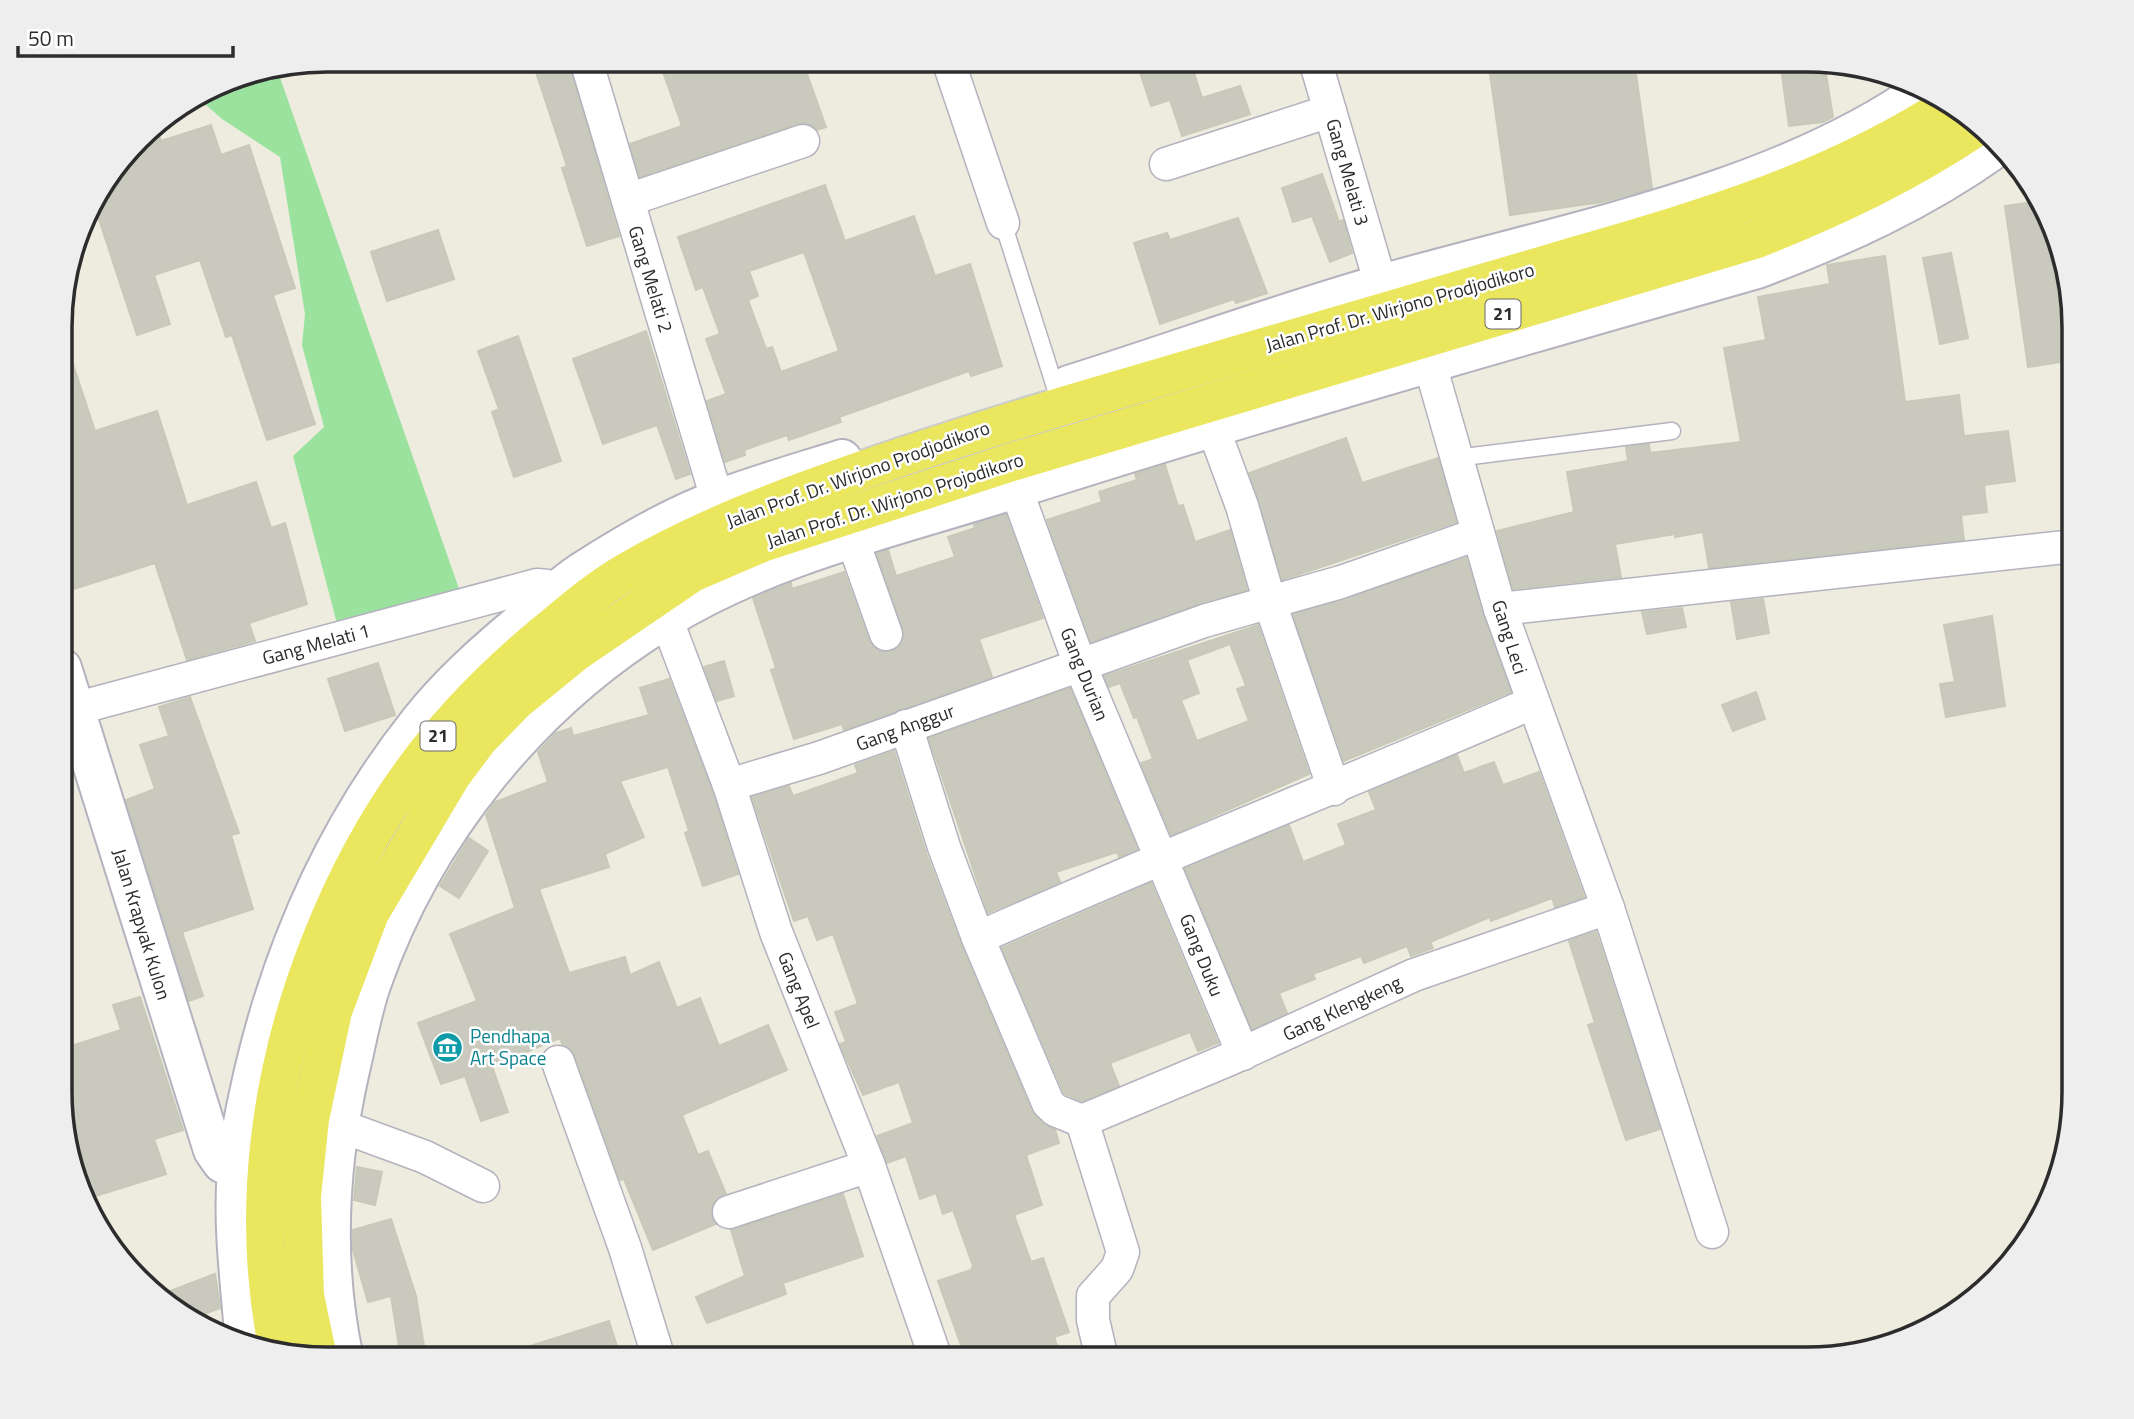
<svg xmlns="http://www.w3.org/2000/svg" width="2134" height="1419" font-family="'Titillium Web',sans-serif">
  <rect width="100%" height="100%" fill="#edecde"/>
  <polygon fill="#9ce29f" points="277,69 464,603 340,635 293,456 324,427 302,345 305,314 280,157 222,119 197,97 225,80"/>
  <g fill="#c9c9bd" stroke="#c8c9b8" stroke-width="2" fill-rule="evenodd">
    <polygon points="532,60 568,60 619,236 587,246 562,168 567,166"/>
    <polygon points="689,60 802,60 826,127 817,130 807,123 797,124 640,177 630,144 682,126 662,69"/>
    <polygon points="1136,60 1190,60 1202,98 1240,86 1250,114 1182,136 1170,100 1151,106"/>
    <polygon points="1488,60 1634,60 1652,188 1602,202 1510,215"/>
    <polygon points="1780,60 1824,62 1833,117 1823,122 1789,126"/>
    <polygon points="155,123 161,141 211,125 221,155 249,145 295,288 273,295 315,424 267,440 232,335 226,337 200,260 154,275 170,324 137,335 93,201"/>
    <polygon points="1322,174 1339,222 1343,220 1352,253 1330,262 1312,216 1293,222 1282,188"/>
    <path d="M825,185L845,241L914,216L935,276L970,264L1002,366L971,376L969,371L839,417L841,422L789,440L787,435L744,450L745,455L725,462L707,401L726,394L706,339L720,334L703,287L696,290L678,237ZM804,252L839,351L781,372L772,347L766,349L748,300L758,296L749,271Z"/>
    <polygon points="2041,201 2047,219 2067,361 2028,367 2005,206"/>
    <polygon points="1238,218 1267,293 1236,303 1234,299 1160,324 1134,243 1167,233 1170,240"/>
    <polygon points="438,230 454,279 387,301 371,252"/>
    <polygon points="1951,253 1968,338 1940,344 1923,258"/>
    <polygon points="1885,256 1905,402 1959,395 1964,436 2008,431 2015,481 1984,485 1987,512 1961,515 1964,540 1709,568 1703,532 1675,537 1675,534 1615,544 1621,577 1513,589 1497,531 1574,512 1567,472 1628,461 1626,447 1649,444 1650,453 1741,442 1724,348 1766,340 1758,297 1830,284 1827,265"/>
    <polygon points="646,331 690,474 676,479 657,425 603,444 573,359"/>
    <polygon points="518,336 561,461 514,477 492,412 499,409 478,351"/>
    <polygon points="66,343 95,431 157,411 187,505 256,482 271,528 285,523 307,604 249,623 255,641 187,660 155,563 74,589 62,554 62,344"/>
    <polygon points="1346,438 1362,483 1438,458 1456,522 1282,580 1249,473"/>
    <polygon points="1165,465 1178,506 1183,505 1195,542 1230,530 1247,590 1091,642 1047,520 1102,502 1099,492 1137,480 1135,474"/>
    <polygon points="1006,515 1043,618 979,639 992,677 844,730 842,724 794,739 771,670 776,668 753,598 791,583 792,589 844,572 869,641 875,648 891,651 900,645 903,629 877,554 888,550 896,576 955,557 948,537 975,528 974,525"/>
    <polygon points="1466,558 1511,692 1344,761 1293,615"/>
    <polygon points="1763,599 1769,633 1737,639 1731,602"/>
    <polygon points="1682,608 1686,627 1647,634 1642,612"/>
    <polygon points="1992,616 2005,706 1946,717 1940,684 1955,682 1944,625"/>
    <path d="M1258,625L1309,774L1171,835L1141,763L1153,759L1137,717L1134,718L1120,683L1109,687L1104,676ZM1230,644L1246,686L1237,689L1249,721L1197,741L1181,700L1199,693L1187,660Z"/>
    <polygon points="724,661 734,696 717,701 704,667"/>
    <polygon points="378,663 395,715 345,731 328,679"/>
    <polygon points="669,679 712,791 738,874 703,886 685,833 689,831 668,767 620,781 644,837 605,854 609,867 539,889 569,973 625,957 630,975 659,962 677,1008 700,998 719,1046 768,1025 787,1070 682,1115 698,1155 708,1151 726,1194 716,1199 711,1208 716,1224 653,1250 624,1179 620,1180 575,1056 562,1044 560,1038 492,1066 508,1112 481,1121 465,1076 441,1084 418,1023 477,1001 450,934 515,908 486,815 495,802 548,782 538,752 556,733 571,728 573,736 649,715 640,688"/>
    <polygon points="1070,688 1137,849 1119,857 1117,852 1056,872 1060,882 988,913 929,738"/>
    <polygon points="1756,692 1765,719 1733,731 1722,705"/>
    <polygon points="190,697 239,833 231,835 253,909 182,932 203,996 189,1001 126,800 155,789 140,745 169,736 159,707"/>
    <polygon points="894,751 926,853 961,945 1031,1110 1042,1123 1055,1130 1059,1143 1026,1155 1042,1205 1014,1215 1031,1262 1043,1258 1069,1332 1054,1337 1062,1359 966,1359 938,1281 971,1270 973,1266 953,1210 943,1214 936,1193 920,1199 906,1156 887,1163 877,1136 913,1123 899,1082 863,1095 840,1044 846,1042 835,1012 858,1004 833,934 817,940 808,916 794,921 752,797 789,786 793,796 858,773 855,765"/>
    <polygon points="1457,755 1464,773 1494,762 1503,785 1539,772 1584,897 1555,907 1552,898 1491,921 1490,917 1430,942 1433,948 1411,956 1407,946 1364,963 1361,956 1313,974 1315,979 1279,993 1287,1013 1252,1029 1185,869 1289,825 1303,862 1346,845 1338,824 1376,810 1369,792"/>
    <polygon points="469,838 488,851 459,898 440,886"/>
    <polygon points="1151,883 1218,1043 1198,1051 1190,1032 1110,1063 1119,1086 1082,1101 1064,1093 1002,948"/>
    <polygon points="1596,932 1660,1129 1626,1140 1588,1025 1595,1023 1569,941"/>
    <polygon points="140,997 183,1130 154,1139 166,1174 86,1199 62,1127 62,1049 121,1030 113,1005"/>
    <polygon points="357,1167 382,1172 375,1205 354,1200"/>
    <polygon points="843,1194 863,1256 783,1283 786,1294 707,1323 696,1297 745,1276 731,1230"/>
    <polygon points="391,1219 416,1296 426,1359 401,1359 391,1296 368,1302 353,1250 353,1230"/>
    <polygon points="215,1274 220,1308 199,1316 196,1306 176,1313 160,1295"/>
    <polygon points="609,1321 621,1359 506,1359 505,1354"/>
  </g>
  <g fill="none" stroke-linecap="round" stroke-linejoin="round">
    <defs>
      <g id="service">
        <polyline points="1003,223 1056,390"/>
        <polyline points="1456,458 1672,431"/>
      </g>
      <g id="minor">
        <polyline points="586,60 717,499"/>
        <polyline points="948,60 1003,223"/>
        <polyline points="1315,60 1381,285"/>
        <polyline points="1166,164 1330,111"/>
        <polyline points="628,200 803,141"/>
        <polyline points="1429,361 1500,609 1608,908 1712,1232"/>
        <polyline points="1212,425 1242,506 1270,603 1334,789"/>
        <polyline points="1016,489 1080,665 1243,1054"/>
        <polyline points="853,541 886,634"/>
        <polyline points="1500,609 2074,546"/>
        <polyline points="666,618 729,785 776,932 869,1166 936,1359"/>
        <polyline points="74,709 537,585 547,586 555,594"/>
        <polyline points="906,726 944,847 978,938"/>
        <polyline points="729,785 819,758 1204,621 1341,582 1478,534"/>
        <polyline points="558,1062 625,1248 659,1359"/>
        <path d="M1082,1121L1055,1110L1048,1103L978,938C1161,856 1348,783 1532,703"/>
        <polyline points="1082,1121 1230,1059 1414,975 1608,908"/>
        <polyline points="1082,1121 1123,1252 1117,1269 1093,1296 1093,1320 1102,1359"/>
        <polyline points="338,1125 425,1157 483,1186"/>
        <polyline points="729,1212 869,1166"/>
      </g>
      <g id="tertiary">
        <path d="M1069,385C1174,352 1277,314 1382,284C1556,234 1776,195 1924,89"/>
        <polyline points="62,668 213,1150 222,1163 237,1169"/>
        <path d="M245,1346C241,1288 232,1228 237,1170C239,1136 247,1103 254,1071C284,944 338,824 419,722C448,685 484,653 520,623C540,606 561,585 583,571C625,544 672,516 719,499C759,484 801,472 842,459"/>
        <path d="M344,1359C323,1262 328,1167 350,1070C357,1041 362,1010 372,982C424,834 530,702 664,620C769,555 896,527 1012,490C1259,411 1508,340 1757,269C1842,237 1922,201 1996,148"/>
      </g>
      <g id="trunk">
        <path d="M278,1351C250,1213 269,1070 321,940C371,814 439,721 544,634C571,612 598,588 628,571C702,528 782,498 863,470C944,442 1025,417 1107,393C1256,349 1405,305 1554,262C1697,220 1826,185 1952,103"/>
        <path d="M318,1358L305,1296L302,1196L310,1119L333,1011L370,913L452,775L479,739L516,701L576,652L692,573L762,543L1012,462L1757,239C1835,208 1907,174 1977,127"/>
      </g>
    </defs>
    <use href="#service" stroke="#b4b2bf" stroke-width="19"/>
    <use href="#minor" stroke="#b4b2bf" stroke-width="35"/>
    <use href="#tertiary" stroke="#b4b2bf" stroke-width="42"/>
    <use href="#trunk" stroke="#ccc" stroke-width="42"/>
    <use href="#service" stroke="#fff" stroke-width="16"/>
    <use href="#minor" stroke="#fff" stroke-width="32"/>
    <use href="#tertiary" stroke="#fff" stroke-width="38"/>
    <use href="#trunk" stroke="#eae65e" stroke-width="38"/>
  </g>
  <defs>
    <symbol id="museum-disc" viewBox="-11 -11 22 22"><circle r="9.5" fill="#0f9aa8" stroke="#fff"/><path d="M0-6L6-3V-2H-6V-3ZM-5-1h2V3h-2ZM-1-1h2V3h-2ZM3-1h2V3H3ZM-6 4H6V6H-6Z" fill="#fff"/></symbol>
  </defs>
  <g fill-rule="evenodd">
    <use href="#museum-disc" x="430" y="1030" width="35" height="35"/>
  </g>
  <g text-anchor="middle" stroke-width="5" stroke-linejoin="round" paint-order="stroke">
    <g fill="#fff" stroke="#6b6b6b" stroke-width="2">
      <rect x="1485.5" y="299.5" width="35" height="29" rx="5"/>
      <rect x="420.5" y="721.5" width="35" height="29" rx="5"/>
    </g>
    <g font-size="18" font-weight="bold" fill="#2c2c2c">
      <text x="1503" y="320">21</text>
      <text x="438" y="742">21</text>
    </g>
    <g font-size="19" fill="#2c2c2c" stroke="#fff">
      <text transform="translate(1348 172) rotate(74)" y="7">Gang Melati 3</text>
      <text transform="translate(651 279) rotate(73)" y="7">Gang Melati 2</text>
      <text transform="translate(1400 307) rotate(-16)" y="7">Jalan Prof. Dr. Wirjono Prodjodikoro</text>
      <text transform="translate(858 474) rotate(-20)" y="7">Jalan Prof. Dr. Wirjono Prodjodikoro</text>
      <text transform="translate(895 500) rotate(-18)" y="7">Jalan Prof. Dr. Wirjono Projodikoro</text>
      <text transform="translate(1510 637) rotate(72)" y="7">Gang Leci</text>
      <text transform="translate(316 644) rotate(-15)" y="7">Gang Melati 1</text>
      <text transform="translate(1085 674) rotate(68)" y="7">Gang Durian</text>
      <text transform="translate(905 727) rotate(-20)" y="7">Gang Anggur</text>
      <text transform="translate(142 924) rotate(73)" y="7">Jalan Krapyak Kulon</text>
      <text transform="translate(1202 955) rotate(68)" y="7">Gang Duku</text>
      <text transform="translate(799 990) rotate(68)" y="7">Gang Apel</text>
      <text transform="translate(1342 1008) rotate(-25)" y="7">Gang Klengkeng</text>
    </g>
    <g font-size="19" fill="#0d838f" stroke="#fff" text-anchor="start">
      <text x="470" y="1043">Pendhapa<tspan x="470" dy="22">Art Space</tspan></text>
    </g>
  </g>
  <path d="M0 0H2134V1419H0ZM327 72H1807A255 255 0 0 1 2062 327V1092A255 255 0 0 1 1807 1347H327A255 255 0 0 1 72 1092V327A255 255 0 0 1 327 72Z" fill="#eee" fill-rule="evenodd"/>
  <path fill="none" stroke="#2c2c2c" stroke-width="3.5" d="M327 72H1807A255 255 0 0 1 2062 327V1092A255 255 0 0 1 1807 1347H327A255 255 0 0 1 72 1092V327A255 255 0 0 1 327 72Z"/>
  <path d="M18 46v10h215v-10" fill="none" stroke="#2c2c2c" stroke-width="3.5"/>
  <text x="28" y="46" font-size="21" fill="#2c2c2c" stroke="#ffffff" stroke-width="5" paint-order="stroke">50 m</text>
</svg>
